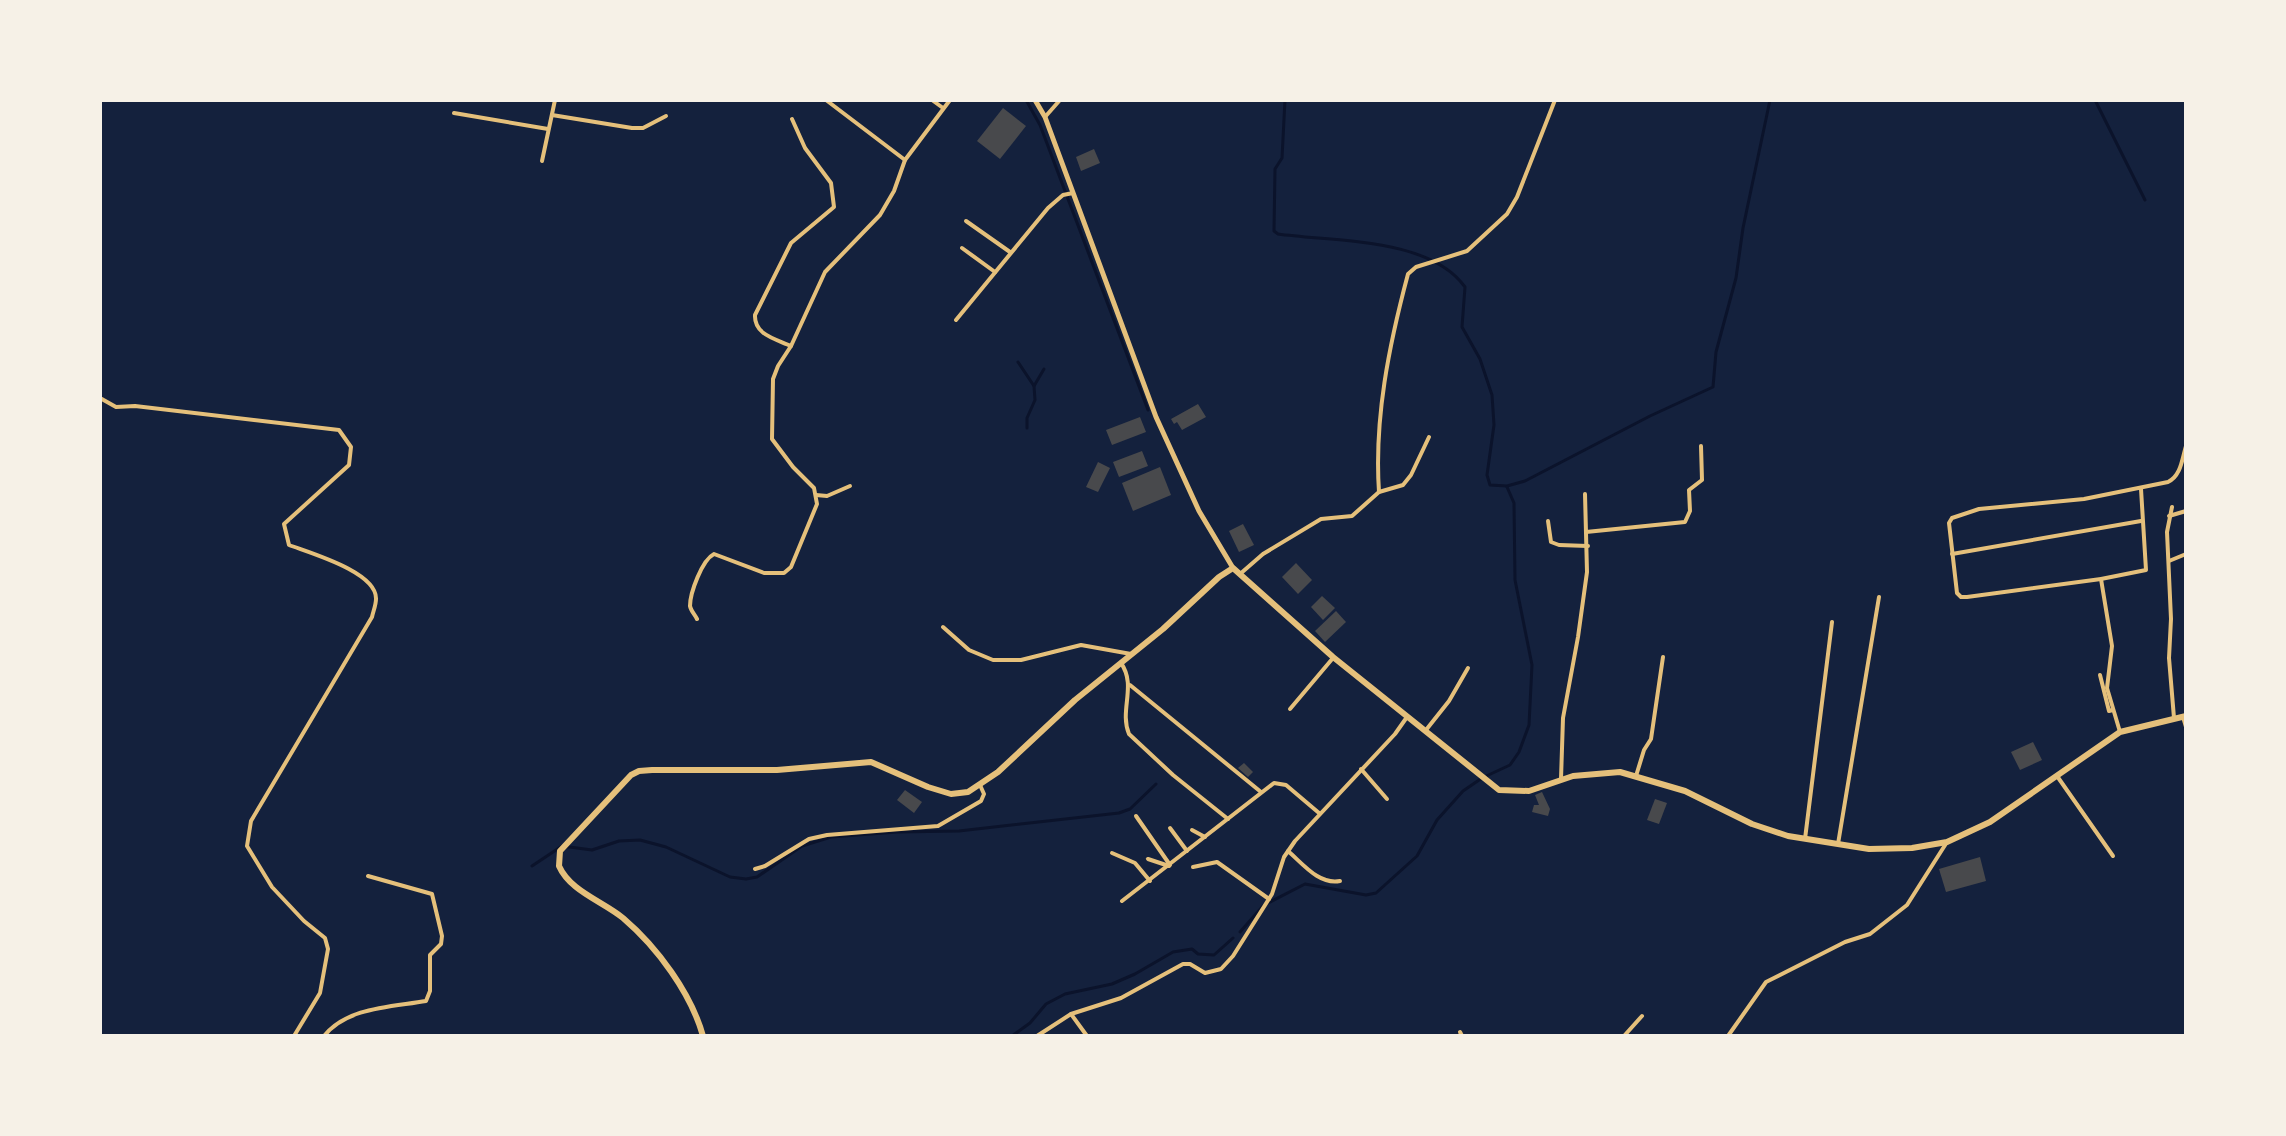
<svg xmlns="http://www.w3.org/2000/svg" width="2286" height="1136" font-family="'Noto Sans',sans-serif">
  <rect width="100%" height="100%" fill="#14213d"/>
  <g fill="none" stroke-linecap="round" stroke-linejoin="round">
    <g stroke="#0b132b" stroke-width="3">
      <polyline points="1026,100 1040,125 1148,410"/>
      <path d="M1285,100L1282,158L1275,169L1274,231L1278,234C1334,242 1429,237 1465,287L1462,327L1480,359L1492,395L1494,425L1487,475L1490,485L1507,486L1525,481L1650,416L1713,387L1716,352L1736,278L1743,228L1770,100"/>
      <polyline points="2095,100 2145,200"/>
      <polyline points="1018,362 1034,386"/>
      <polyline points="1027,428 1027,418 1035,400 1034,386 1044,369"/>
      <polyline points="532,866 562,846 592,850 619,841 640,840 666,847 730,877 746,879 757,877 802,846 831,837 897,832 959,831 1119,813 1130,809 1156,784"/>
      <polyline points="1268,903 1305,884 1366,895 1376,893 1417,856 1437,820 1463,791 1482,778 1510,765 1519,752 1529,725 1532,665 1515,580 1514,503 1507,487"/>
      <polyline points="1240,932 1263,906"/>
      <polyline points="1012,1036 1030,1023 1046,1004 1065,994 1112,984 1135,974 1173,952 1192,949 1198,954 1214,955 1233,938"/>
    </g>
  </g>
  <g fill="#48494c">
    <polygon points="1003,108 1026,126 1000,159 977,141"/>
    <polygon points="1094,149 1100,163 1081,171 1076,157"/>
    <polygon points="1198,404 1206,417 1182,430 1177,422 1174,424 1171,419"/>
    <polygon points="1140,417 1146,432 1112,445 1106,430"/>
    <polygon points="1142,451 1148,466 1119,477 1113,462"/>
    <polygon points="1098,462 1110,468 1098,492 1086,487"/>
    <polygon points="1160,467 1171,495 1133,511 1122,483"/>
    <polygon points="1243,524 1254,545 1239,552 1229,531"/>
    <polygon points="1296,563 1312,580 1298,594 1282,577"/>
    <polygon points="1322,596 1335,608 1323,620 1311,607"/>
    <polygon points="1336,611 1346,622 1325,642 1315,631"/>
    <polygon points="2033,742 2042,760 2020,770 2011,752"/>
    <polygon points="1244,763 1253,772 1248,777 1238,768"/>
    <polygon points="905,790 922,802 914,813 897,800"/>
    <polygon points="1542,792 1550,809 1548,816 1532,812 1534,805 1539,805 1535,795"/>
    <polygon points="1655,799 1667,803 1659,824 1647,820"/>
    <polygon points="1980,857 1986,881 1946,892 1939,869"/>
  </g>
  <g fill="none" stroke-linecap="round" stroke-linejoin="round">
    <g stroke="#e5c07b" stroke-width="4">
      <polyline points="826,100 905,160"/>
      <polyline points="932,100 943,108"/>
      <polyline points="454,113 548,129"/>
      <polyline points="552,115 632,128 643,128 666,116"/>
      <polyline points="1045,117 1060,100"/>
      <polyline points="542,161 555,100"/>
      <polyline points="966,221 1010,252"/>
      <polyline points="962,248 995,272"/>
      <polyline points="956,320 1048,208 1063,195 1073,193"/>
      <polyline points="791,346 825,272 880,215 894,191 905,160 950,100"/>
      <path d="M100,398L116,407L135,406L339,430L351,447L349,465L284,524L289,545C310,553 377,572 376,599C376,605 373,612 372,617L251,821L247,846L272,887L304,921L325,938L328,949L320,993L294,1036"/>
      <path d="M2141,489L2146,570L2101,579L1967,597H1961L1957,593L1949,523L1952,518L1979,509L2084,499L2168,482C2181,476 2182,459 2186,446"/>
      <path d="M1379,492C1374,419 1389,345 1408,274L1416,267L1467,251L1507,214L1517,197L1555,100"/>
      <polyline points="816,495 827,496 850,486"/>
      <polyline points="2172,507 2167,532 2171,619 2169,658 2174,718"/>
      <polyline points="2169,516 2186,511"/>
      <polyline points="1548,521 1551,542 1559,545 1588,546"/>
      <polyline points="1586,532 1685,522 1690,511 1689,490 1702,480 1701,446"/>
      <polyline points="1952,554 2141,521"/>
      <polyline points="2169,561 2186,554"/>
      <polyline points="1240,574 1263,554 1321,519 1352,516 1379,492 1403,485 1411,475 1429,437"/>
      <polyline points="2101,579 2112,646 2107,688 2120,732"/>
      <path d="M697,619C695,615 691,611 690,606C690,593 702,560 714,554L764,573H784L791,567L817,504L814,488L793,467L772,439L773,379L778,366L791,346C776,339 754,335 755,315L791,243L834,207L831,183L805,148L792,119"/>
      <polyline points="943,627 969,650 993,660 1021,660 1081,645 1131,654"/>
      <path d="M1121,663C1137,686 1119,710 1129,734L1173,775L1228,819"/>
      <polyline points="2100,675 2109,711 2113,710"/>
      <polyline points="1130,685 1261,792"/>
      <polyline points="1290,709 1333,658"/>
      <polyline points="2183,717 2186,727"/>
      <polyline points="1426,730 1449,701 1468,668"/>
      <polyline points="1361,769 1387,799"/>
      <polyline points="1636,776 1644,750 1651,739 1663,657"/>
      <polyline points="2057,776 2113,856"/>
      <polyline points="1561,779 1563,718 1578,637 1587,572 1585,494"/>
      <polyline points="1136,816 1170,865"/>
      <polyline points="1170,828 1187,851"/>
      <polyline points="1192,830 1205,837"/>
      <polyline points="1805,839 1832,622"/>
      <polyline points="1838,844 1879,597"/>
      <path d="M1288,851C1303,864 1319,885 1340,881"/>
      <polyline points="1112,853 1135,863 1150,881"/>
      <polyline points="1148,859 1169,866"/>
      <polyline points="1193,867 1217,862 1269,899"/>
      <polyline points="755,869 765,866 809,839 827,835 938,826 981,801 984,794 980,785"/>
      <polyline points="1122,901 1274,783 1286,785 1319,813"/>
      <polyline points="1071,1014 1087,1036"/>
      <polyline points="1460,1032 1462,1036"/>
      <path d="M324,1036C347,1007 392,1007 426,1001L430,991V955L441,944L442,936L432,894L368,876"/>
      <polyline points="1037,1036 1071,1014 1121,998 1183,964 1190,964 1205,973 1221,969 1233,956 1272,894 1284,857 1295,841 1395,734 1407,717"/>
      <polyline points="1624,1036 1642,1016"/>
      <polyline points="1728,1036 1766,982 1845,942 1870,934 1907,905 1947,842"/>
    </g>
    <polyline stroke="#e5c07b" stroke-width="5" points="1035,100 1045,117 1156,417 1199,511 1233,568"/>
    <path stroke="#e5c07b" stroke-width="6" d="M703,1036C691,993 657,947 623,918C602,901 570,891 559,866L560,851L631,775L639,771L652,770H777L871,762L928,787L951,794L968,792L998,772L1075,700L1163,629L1219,577L1233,568L1333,657L1499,790L1529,791L1573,776L1620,772L1685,791L1752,824L1788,836L1869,849L1912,848L1947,842L1990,822L2120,732L2186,716"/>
  </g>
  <rect width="2286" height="1136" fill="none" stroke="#f6f1e7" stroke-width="204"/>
</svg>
